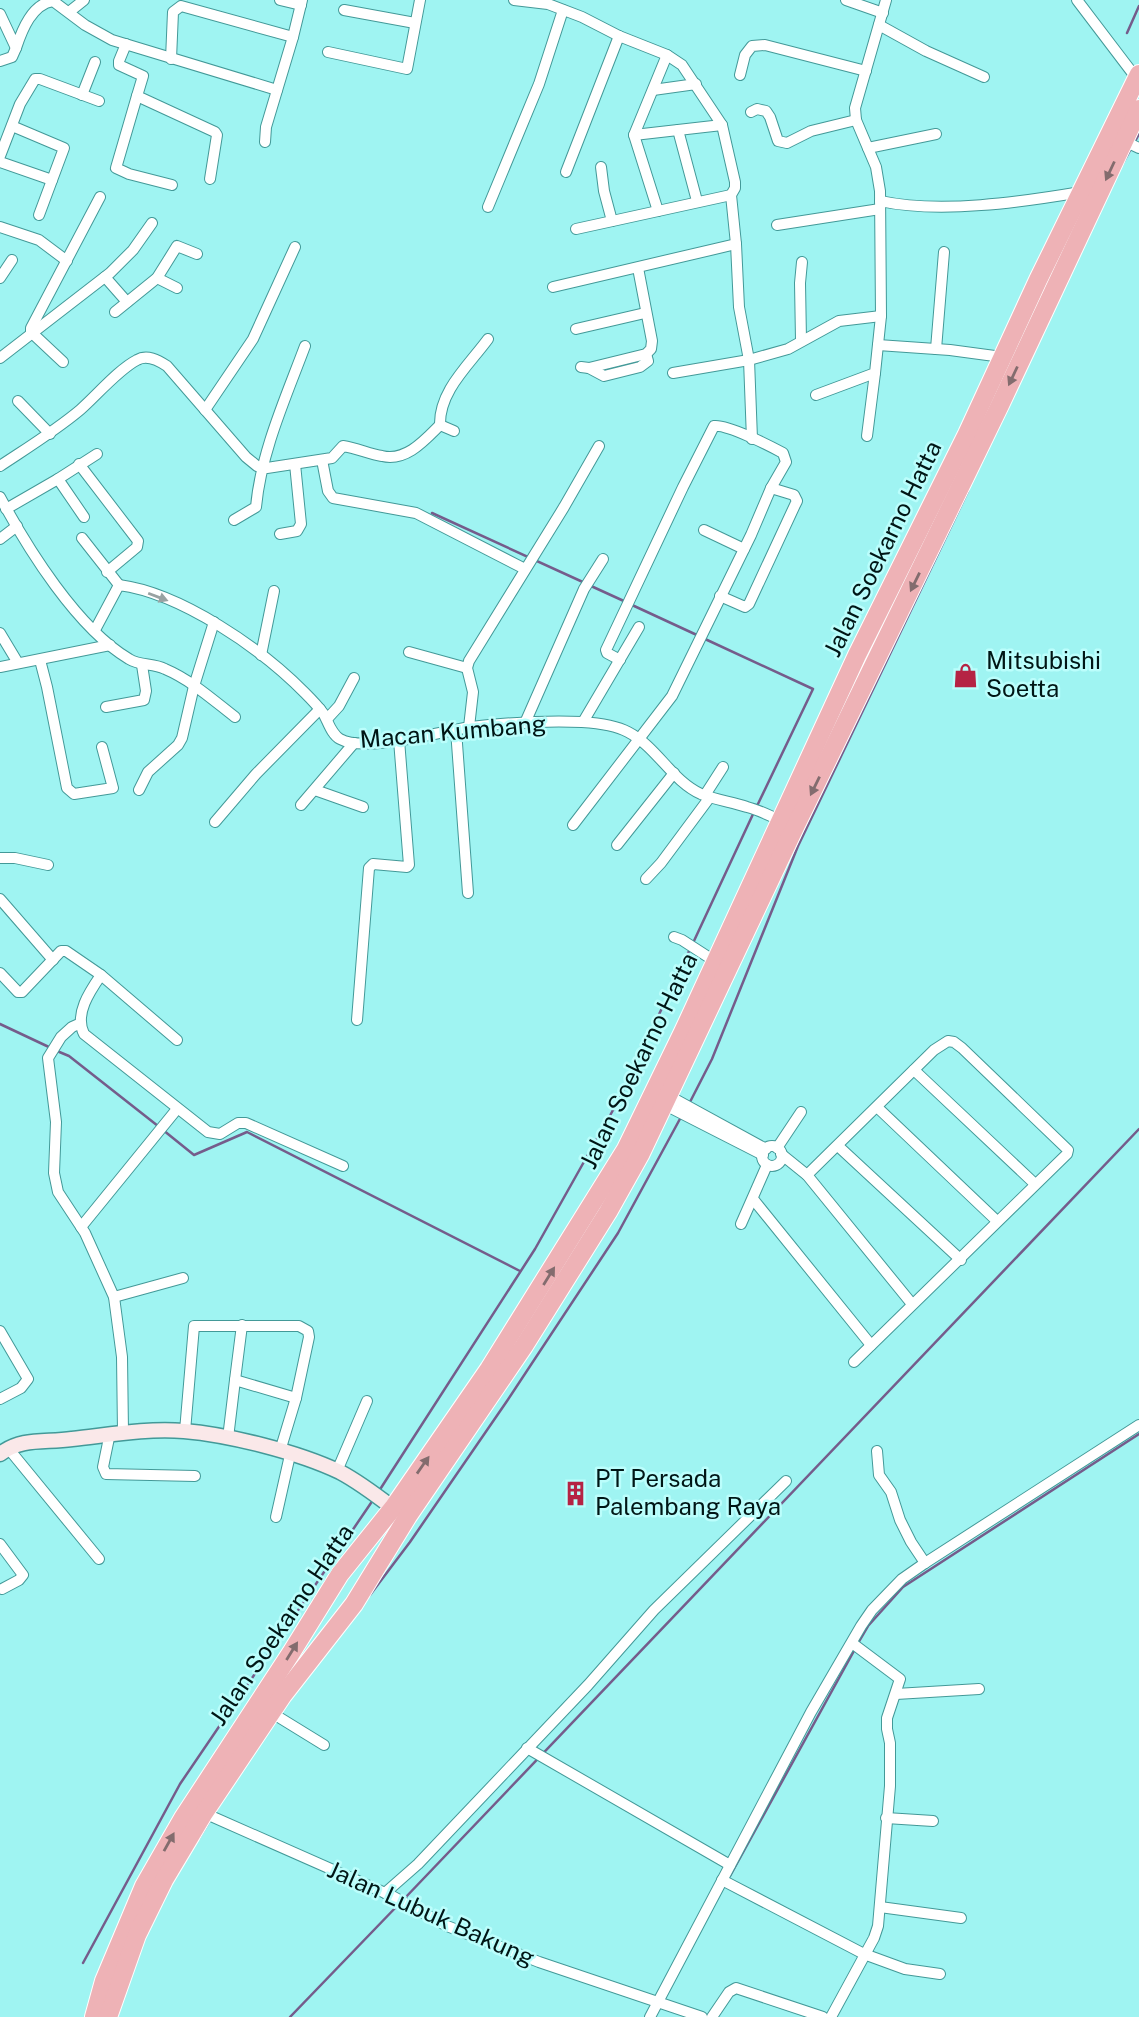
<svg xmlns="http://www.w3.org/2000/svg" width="1139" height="2017" font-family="'Public Sans',sans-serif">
  <rect width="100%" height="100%" fill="#9ff4f2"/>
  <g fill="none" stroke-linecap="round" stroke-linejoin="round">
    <g stroke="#755c8b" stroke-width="2.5">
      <polyline points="1127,33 1139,6"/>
      <polyline points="1122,165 1139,134"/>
      <polyline points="432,513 585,583"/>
      <polyline points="591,586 626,602"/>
      <polyline points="632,605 699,636"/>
      <polyline points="705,639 813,689 757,806"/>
      <polyline points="693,943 754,812"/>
      <polyline points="0,1024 51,1048"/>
      <polyline points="57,1051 69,1056 158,1126"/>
      <polyline points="690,1102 712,1059 798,846 968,491"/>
      <polyline points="163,1130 194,1155 247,1132 520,1271"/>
      <polyline points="379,1491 535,1249 617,1103 690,949"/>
      <polyline points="370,1595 410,1542 507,1401 618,1233 681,1117"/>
      <polyline points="858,1643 868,1626 903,1587 1139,1434"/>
      <polyline points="199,1838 210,1820"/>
      <polyline points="730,1876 855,1649"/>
      <polyline points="404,1899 1139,1129"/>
      <polyline points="83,1963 180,1784 373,1500"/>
      <polyline points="290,2017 399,1904"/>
    </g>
    <defs>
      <g id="street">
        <polyline points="280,0 301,5"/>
        <polyline points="514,0 548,4 582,17 619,36 667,55 682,65 722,125 735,182 735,188 731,195 736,244 553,287"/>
        <polyline points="846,0 883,13"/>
        <polyline points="1077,0 1137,79"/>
        <polyline points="344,10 415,23"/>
        <polyline points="69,12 84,0"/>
        <path d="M0,14L16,48C22,30 32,4 53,1L85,25L112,40L277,90"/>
        <polyline points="879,25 926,51 984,77"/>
        <polyline points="126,44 119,61 119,65 143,76 137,96 215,132 217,135 210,179"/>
        <polyline points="328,52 407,69 420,0"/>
        <polyline points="171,59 173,12 181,6 293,37"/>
        <polyline points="0,61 12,57 16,48"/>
        <polyline points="740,75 745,55 752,46 765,45 866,71"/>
        <polyline points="653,90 696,84"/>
        <polyline points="82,95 95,62"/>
        <polyline points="137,96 116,168 129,174 172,185"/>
        <polyline points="751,112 757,109 766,111 770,117 778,141 787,143 811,131 856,120"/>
        <polyline points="12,126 64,148 39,215"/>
        <polyline points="678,130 697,201"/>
        <polyline points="634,135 722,125"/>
        <polyline points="1124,141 1139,148"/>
        <polyline points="265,142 266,127 293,37 302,0"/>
        <polyline points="868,148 936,134"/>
        <polyline points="0,156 20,104 35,79 40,79 99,101"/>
        <polyline points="0,162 52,180"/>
        <polyline points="601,167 604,191 612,221"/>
        <polyline points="566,172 619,36"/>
        <path d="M880,201C940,214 1022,202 1081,192"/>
        <polyline points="488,207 539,84 563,10"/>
        <polyline points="658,211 634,135 667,55"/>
        <polyline points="777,225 880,209"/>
        <polyline points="0,227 39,240 67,261"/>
        <polyline points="576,229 731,195"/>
        <polyline points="736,244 739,307 749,360 752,439"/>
        <polyline points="105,277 127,302"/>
        <polyline points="0,278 12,260"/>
        <polyline points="157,278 177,288"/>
        <polyline points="115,312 157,278 177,246 197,254"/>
        <polyline points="576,329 645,313"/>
        <polyline points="801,340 800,283 802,262"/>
        <polyline points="878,345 950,350 1002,357"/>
        <polyline points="936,349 944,252"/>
        <polyline points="0,358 110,273 133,250 152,223"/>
        <polyline points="63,362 31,332 31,328 100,197"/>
        <polyline points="581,367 589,368 604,376 640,367 648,361 646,354"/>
        <polyline points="589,368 646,354 651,349 652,341 638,268"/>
        <polyline points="673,373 749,360 788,349 839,321 881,316"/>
        <polyline points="816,395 875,373 881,316 880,191 876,167 856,120 855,108 886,0"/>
        <polyline points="18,401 50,434"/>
        <polyline points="205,410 253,339 295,247"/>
        <polyline points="440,425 454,431"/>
        <polyline points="867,436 875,373"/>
        <polyline points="322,460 328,491 333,498 416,513 525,569"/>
        <polyline points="79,464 138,541 137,547 107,572"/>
        <path d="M0,466C27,448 55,431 80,410C96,396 119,369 137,360C147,354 158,360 167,366L246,457L257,466L267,468L332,458L343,446C357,448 369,454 382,456C406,462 425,440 440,425C439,391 469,365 488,339"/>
        <polyline points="58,479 97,454"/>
        <path d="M0,497C28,549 77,628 129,659C140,666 153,663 165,669C191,680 213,700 235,717"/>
        <polyline points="6,509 58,479 84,517"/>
        <path d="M234,520L256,507C261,452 286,397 305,346"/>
        <polyline points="704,530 744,549"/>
        <polyline points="280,534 297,531 301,524 295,464"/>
        <polyline points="82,538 119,585"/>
        <polyline points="0,539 17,526"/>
        <polyline points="720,596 745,607 749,604 795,505 797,501 794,495 771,488"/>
        <path d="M95,630L119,585C181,593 262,649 305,693C311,699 317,705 323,713C328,721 331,734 340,739C365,753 441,731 471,727C507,723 546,720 582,722C597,723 615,725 628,732C657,747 672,781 701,794C716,800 732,802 747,807C759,810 770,816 782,821"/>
        <polyline points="0,633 18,663"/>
        <polyline points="409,652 467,668"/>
        <polyline points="261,655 274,591"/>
        <polyline points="40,660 47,687 67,788 74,794 113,788 102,747"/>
        <polyline points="0,667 110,645"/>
        <polyline points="106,707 144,700 146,691 142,665"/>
        <polyline points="327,719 339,706 354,678"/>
        <polyline points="583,722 639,627"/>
        <polyline points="525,723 584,589 603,559"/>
        <polyline points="469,727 473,692 467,668 469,661 564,507 599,446"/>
        <polyline points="456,730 468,893"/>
        <polyline points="139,790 148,772 178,745 182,738 194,686 214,622"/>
        <polyline points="315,790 363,807"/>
        <polyline points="705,795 723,767"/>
        <polyline points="301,805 354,743"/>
        <polyline points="215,822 256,774 320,709"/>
        <path d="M573,825L672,696L751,535L771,488L786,462L783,453C770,446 727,424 714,426L683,487L606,650L607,653L620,660"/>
        <polyline points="617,845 674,773"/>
        <polyline points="0,858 15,858 48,865"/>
        <polyline points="646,879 661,863 710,797"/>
        <polyline points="0,899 53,960"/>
        <polyline points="674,937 682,940 716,962"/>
        <polyline points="0,973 18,992 22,992 61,951 66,951 101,975 177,1040"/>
        <path d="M101,975C90,991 74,1014 84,1034L208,1132L220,1134L238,1123H246L343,1166"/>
        <polyline points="357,1020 369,868 373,864 407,867 409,865 399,740"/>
        <polyline points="81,1023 72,1027 61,1037 48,1058 56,1122 54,1173 58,1192 85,1233 114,1297 122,1357 123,1432"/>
        <polyline points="914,1070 1035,1184"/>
        <polyline points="669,1096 766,1149"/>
        <polyline points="665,1105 763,1155"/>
        <polyline points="877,1107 997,1221"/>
        <polyline points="838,1146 961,1260"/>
        <circle cx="772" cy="1156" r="10"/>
        <polyline points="777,1148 801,1112"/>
        <polyline points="781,1154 807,1175 912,1304"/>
        <polyline points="807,1175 934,1050 948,1041 954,1042 962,1048 1068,1150 1067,1154 854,1362"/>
        <polyline points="753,1199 871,1345"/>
        <polyline points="741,1224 767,1165"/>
        <polyline points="81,1227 177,1109"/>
        <polyline points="114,1297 183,1278"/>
        <polyline points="0,1331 28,1379 21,1388 0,1399"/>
        <polyline points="235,1380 242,1325"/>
        <polyline points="185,1431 194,1326 299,1326 308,1331 309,1337 296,1398 280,1451"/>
        <polyline points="110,1433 103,1467 106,1474 195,1476"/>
        <polyline points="228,1438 235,1380 296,1398"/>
        <polyline points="8,1448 99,1559"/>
        <polyline points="877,1451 879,1475 891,1492 900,1520 911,1542 925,1563"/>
        <polyline points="337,1471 367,1401"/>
        <polyline points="276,1517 290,1455"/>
        <polyline points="0,1544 23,1575 19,1580 2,1589"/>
        <polyline points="896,1694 979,1689"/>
        <polyline points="272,1713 324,1745"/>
        <polyline points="527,1748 730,1865"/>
        <polyline points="204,1813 392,1896 447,1926 539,1962 702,2017"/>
        <polyline points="886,1818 933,1821"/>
        <polyline points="722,1880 864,1954 905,1969 940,1974"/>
        <polyline points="385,1893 418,1864 588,1685 654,1610 786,1481"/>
        <polyline points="880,1907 961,1918"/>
        <polyline points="650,2017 811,1712 861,1626 872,1610 902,1579 925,1563 1139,1425"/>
        <polyline points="712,2017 729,1992 736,1988 823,2017"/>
        <polyline points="831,2017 874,1938 878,1926 890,1786 890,1743 887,1729 887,1718 900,1679 852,1643"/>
      </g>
      <path id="secondary" d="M0,1454C23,1437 45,1443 72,1439C109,1435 146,1428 184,1431C230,1435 298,1452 340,1472C359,1482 376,1495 393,1508"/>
      <g id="highway">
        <polyline points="94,2017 104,1981 144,1886 183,1818 291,1653 340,1574 393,1508 489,1369 626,1149 683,1032 857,655 967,434 1038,280 1139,74"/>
        <polyline points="108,2017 137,1935 164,1880 204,1813 283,1695 354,1604 408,1516 524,1346 608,1212 641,1153 795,827 1000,405 1139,109"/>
      </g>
    </defs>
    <use href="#street" stroke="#439998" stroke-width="12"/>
    <use href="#secondary" stroke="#439998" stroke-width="17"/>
    <use href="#highway" stroke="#fff" stroke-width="20"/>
    <use href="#street" stroke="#fff" stroke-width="10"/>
    <use href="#secondary" stroke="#fae8e9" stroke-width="14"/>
    <use href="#highway" stroke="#eeb2b6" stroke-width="18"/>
  </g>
  <defs><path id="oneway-solid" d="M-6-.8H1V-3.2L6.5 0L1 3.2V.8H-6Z" transform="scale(1.75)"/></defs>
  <g fill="#836c6e">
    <use href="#oneway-solid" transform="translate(1110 171) rotate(115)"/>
    <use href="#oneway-solid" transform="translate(1013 376) rotate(115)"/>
    <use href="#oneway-solid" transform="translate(915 582) rotate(116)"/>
    <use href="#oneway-solid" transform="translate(815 786) rotate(116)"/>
    <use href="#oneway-solid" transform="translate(549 1276) rotate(-58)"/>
    <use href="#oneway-solid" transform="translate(423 1465) rotate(-55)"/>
    <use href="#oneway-solid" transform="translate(292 1651) rotate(-58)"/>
    <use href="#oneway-solid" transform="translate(169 1842) rotate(-61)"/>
  </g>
  <use fill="#99a2a2" href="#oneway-solid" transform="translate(158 597) rotate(21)"/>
  <defs>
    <symbol id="shop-bare" viewBox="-9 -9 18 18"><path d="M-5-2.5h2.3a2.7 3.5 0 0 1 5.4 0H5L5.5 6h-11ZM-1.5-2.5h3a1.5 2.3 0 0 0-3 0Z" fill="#b52344" stroke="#bbfefc" stroke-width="2.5" paint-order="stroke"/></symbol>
    <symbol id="building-bare" viewBox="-9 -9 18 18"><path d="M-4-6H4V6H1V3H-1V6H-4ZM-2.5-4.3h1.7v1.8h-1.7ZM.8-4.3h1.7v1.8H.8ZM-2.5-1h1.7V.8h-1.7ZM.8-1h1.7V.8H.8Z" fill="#b52344" stroke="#bbfefc" stroke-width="2.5" paint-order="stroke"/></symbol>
  </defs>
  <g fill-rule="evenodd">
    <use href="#shop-bare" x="948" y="658" width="35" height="35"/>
    <use href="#building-bare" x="558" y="1476" width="35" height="35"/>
  </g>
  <g text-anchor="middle" stroke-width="5" stroke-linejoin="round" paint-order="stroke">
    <g font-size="24" fill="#001616" stroke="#bbfefc">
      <text transform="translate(883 549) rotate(-64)" y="8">Jalan Soekarno Hatta</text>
      <text transform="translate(453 732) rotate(-5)" y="8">Macan Kumbang</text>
      <text transform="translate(639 1061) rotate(-64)" y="8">Jalan Soekarno Hatta</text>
      <text transform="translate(282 1625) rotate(-56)" y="8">Jalan Soekarno Hatta</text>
      <text transform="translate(431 1914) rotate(24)" y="8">Jalan Lubuk Bakung</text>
    </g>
    <g font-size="24" fill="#001616" stroke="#bbfefc" text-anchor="start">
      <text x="986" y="669">Mitsubishi<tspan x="986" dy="28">Soetta</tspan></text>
      <text x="595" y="1487">PT Persada<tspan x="595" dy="28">Palembang Raya</tspan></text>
    </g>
  </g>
</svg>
